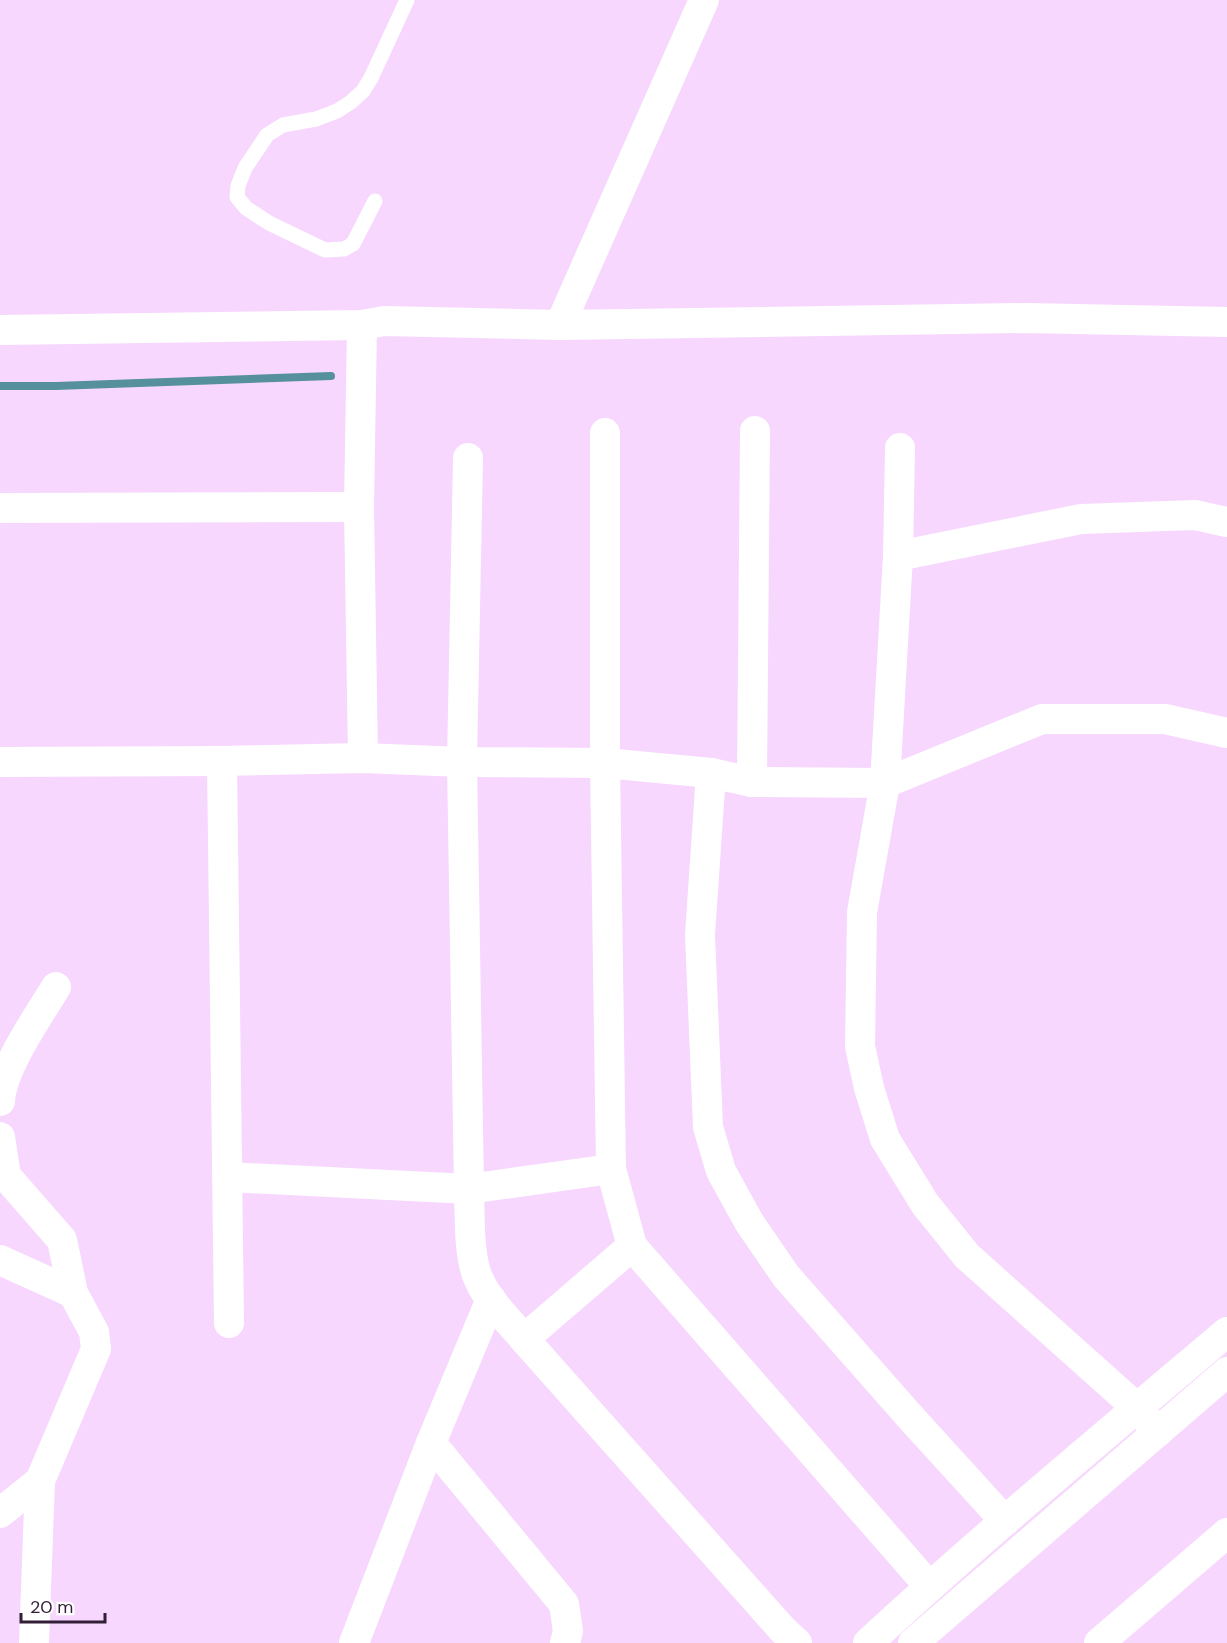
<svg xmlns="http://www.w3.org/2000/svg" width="1227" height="1643" font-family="'DM Sans',sans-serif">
  <rect width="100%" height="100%" fill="#f7d7fe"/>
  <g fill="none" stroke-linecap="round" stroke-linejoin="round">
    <polyline stroke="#56909c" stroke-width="8" points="0,386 56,386 331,376"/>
    <polyline stroke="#fff" stroke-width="15" points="375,201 353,244 344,249 325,250 269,223 246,208 237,197 238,186 245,168 267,135 283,125 316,119 337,111 351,102 363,91 371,78 407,0"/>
    <g stroke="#fff" stroke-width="30">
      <polyline points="362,325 359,507 363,758"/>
      <polyline points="560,325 704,0"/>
      <polyline points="0,330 362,325 384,321 560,325 1026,318 1227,322"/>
      <polyline points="605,433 605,763 611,1169 632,1246 929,1586"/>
      <polyline points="900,448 898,556 885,783 862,912 860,1046 869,1088 885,1139 925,1204 967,1256 1137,1408 1158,1432"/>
      <path d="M468,458L462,762L469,1189C470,1214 468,1257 479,1280C489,1302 509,1321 524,1339L782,1629L797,1643"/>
      <polyline points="0,508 359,507"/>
      <polyline points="898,556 1081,519 1195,515 1227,522"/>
      <polyline points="222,761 229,1323"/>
      <polyline points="0,762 222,761 363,758 462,762 605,763 711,773 752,782 885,783 1042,719 1165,719 1227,733"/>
      <polyline points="711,773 700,935 708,1127 721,1171 749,1222 786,1276 912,1419 1005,1521"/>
      <polyline points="752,782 755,431"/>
      <path d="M0,1101C2,1067 38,1017 56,987"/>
      <polyline points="0,1137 6,1176 62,1240 73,1293 94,1332 96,1349 40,1481 0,1513"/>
      <polyline points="228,1177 469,1189 611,1169"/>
      <polyline points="0,1260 73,1293"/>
      <polyline points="524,1339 632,1246"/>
      <polyline points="431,1443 564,1604 568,1631 565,1643"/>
      <polyline points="34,1643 40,1481"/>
      <polyline points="354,1643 431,1443 491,1299"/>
      <path d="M868,1643C984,1536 1106,1434 1227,1332"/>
      <polyline points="913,1643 1227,1372"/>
      <polyline points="1099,1643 1227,1533"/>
    </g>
  </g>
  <path d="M21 1613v9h84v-9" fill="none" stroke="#321e37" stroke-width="3"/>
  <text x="30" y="1613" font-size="18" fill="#321e37" stroke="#ffffff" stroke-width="4.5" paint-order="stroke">20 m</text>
</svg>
